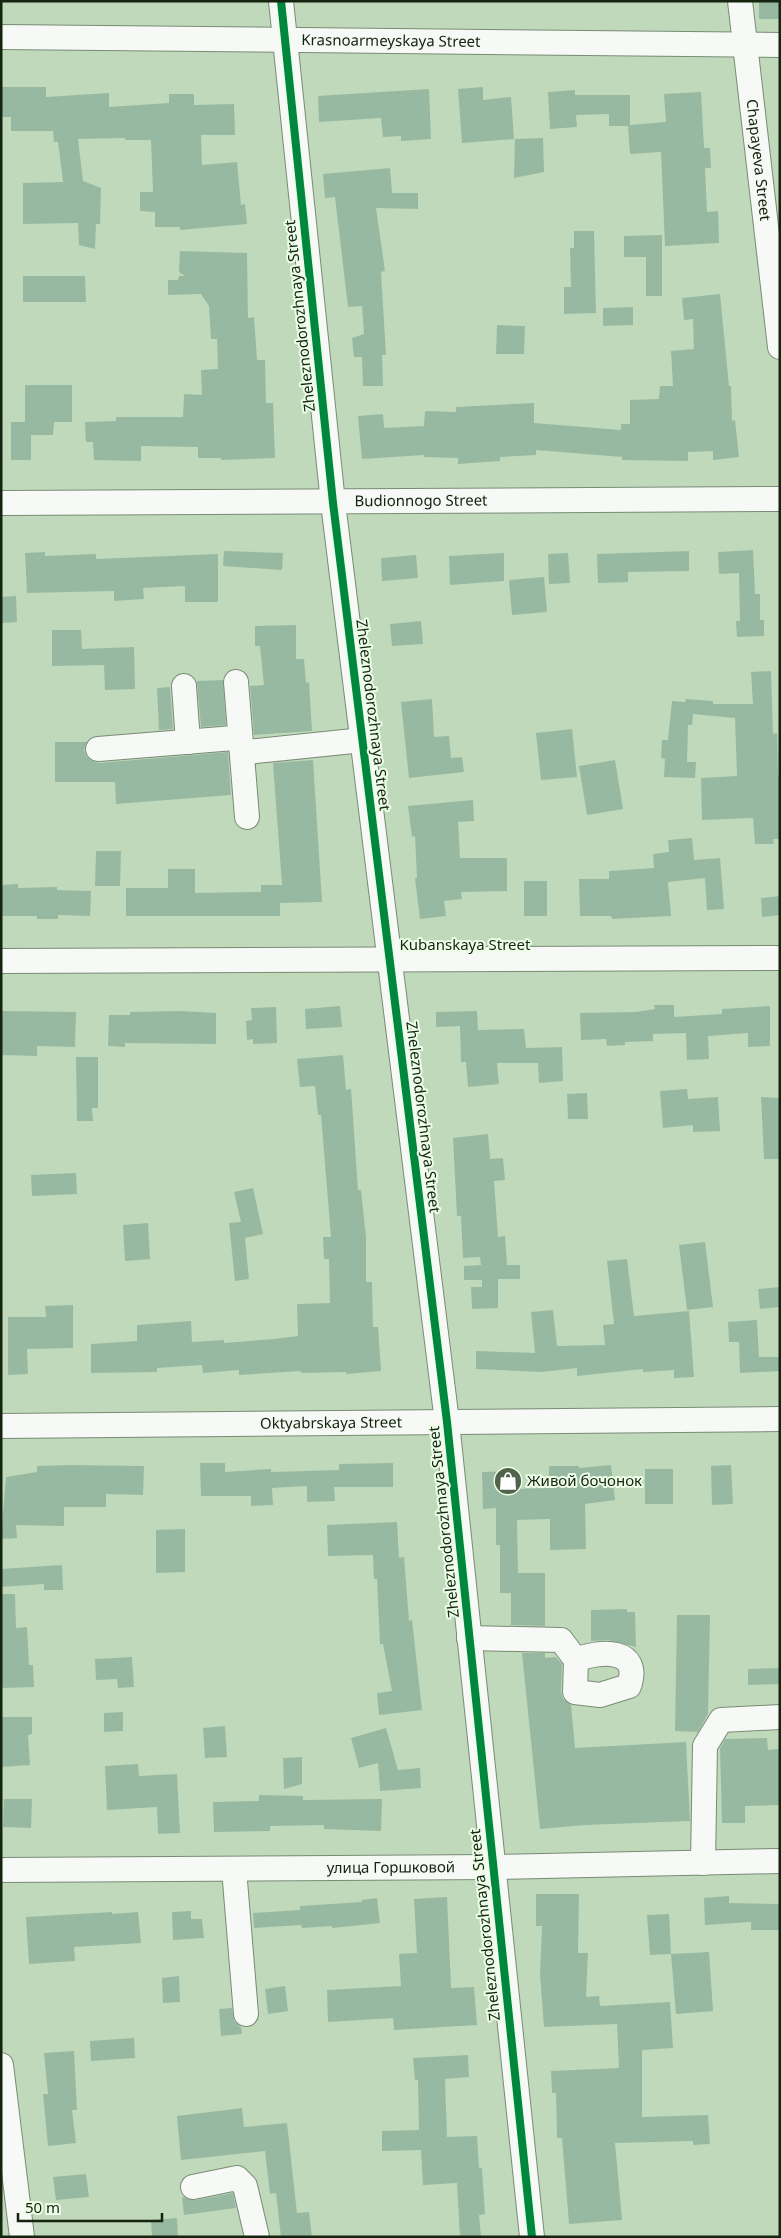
<svg xmlns="http://www.w3.org/2000/svg" width="781" height="2238" font-family="'Noto Sans',sans-serif">
  <rect width="100%" height="100%" fill="#c1d9bb"/>
  <g fill="#98b9a1">
    <rect x="759" y="1" width="21" height="18"/>
    <polygon points="1,87 46,87 46,97 109,93 109,107 169,103 169,94 194,94 194,105 234,104 235,135 201,135 202,165 237,162 241,205 245,204 247,224 180,230 180,227 155,227 155,212 140,211 140,192 153,192 151,140 125,140 125,138 78,139 83,181 101,188 100,224 96,224 95,249 79,245 78,223 23,224 23,183 63,182 58,142 54,142 53,131 11,131 11,117 1,117"/>
    <polygon points="483,87 483,100 511,97 514,139 462,143 458,89"/>
    <polygon points="429,89 431,139 401,141 401,136 383,137 381,118 319,122 318,96"/>
    <polygon points="575,90 575,95 630,95 630,125 666,122 664,94 701,92 704,148 710,148 711,168 705,168 707,212 718,211 719,243 665,246 661,152 630,154 628,126 609,126 609,114 576,115 577,127 550,129 548,92"/>
    <polygon points="543,138 544,172 514,178 515,139"/>
    <polygon points="390,168 392,193 418,193 418,209 376,208 385,271 381,272 386,355 382,355 383,386 363,386 362,357 354,357 352,338 364,334 362,306 348,307 335,197 325,198 323,174"/>
    <polygon points="574,231 594,231 596,313 564,314 564,287 571,287 570,248 574,248"/>
    <polygon points="662,235 662,296 646,296 646,257 624,257 624,236"/>
    <polygon points="180,251 247,253 248,318 254,317 257,360 265,360 266,403 273,403 275,458 221,460 221,458 198,458 198,447 141,446 141,461 94,460 93,442 86,442 85,422 116,421 116,417 183,417 184,394 202,395 201,370 218,369 217,339 211,339 209,306 201,294 168,295 168,280 178,280 179,276 185,276 179,272"/>
    <polygon points="23,276 85,276 86,302 23,302"/>
    <polygon points="720,294 729,386 731,386 732,421 735,420 739,457 713,460 713,451 688,452 688,461 622,460 622,457 536,450 536,455 500,457 500,461 458,464 458,458 424,457 424,455 362,459 358,416 383,414 384,428 424,426 425,411 456,412 456,407 534,403 534,423 621,430 621,424 630,424 630,400 659,399 660,386 673,386 671,351 694,349 693,319 684,320 682,298"/>
    <polygon points="633,307 633,325 603,326 603,308"/>
    <polygon points="497,325 525,326 524,354 496,354"/>
    <polygon points="25,385 72,385 72,422 54,422 53,435 31,435 31,460 11,460 11,422 25,422"/>
    <polygon points="753,550 755,594 760,594 760,620 764,620 764,636 737,637 736,621 740,621 739,573 719,574 718,552"/>
    <polygon points="224,551 283,553 282,570 223,566"/>
    <polygon points="689,551 689,571 628,572 628,582 598,583 597,554"/>
    <polygon points="45,552 45,556 96,554 96,559 218,554 218,602 185,602 185,586 143,588 144,599 114,601 114,591 27,593 25,553"/>
    <polygon points="504,553 504,581 450,585 449,556"/>
    <polygon points="568,553 570,583 549,584 548,554"/>
    <polygon points="416,555 418,578 382,581 381,558"/>
    <polygon points="544,577 547,612 512,615 509,580"/>
    <polygon points="16,596 17,622 1,623 1,597"/>
    <polygon points="421,621 423,644 392,646 390,624"/>
    <polygon points="296,625 296,659 304,659 306,683 309,682 312,731 254,735 250,686 264,685 260,646 255,646 255,626"/>
    <polygon points="52,630 81,630 82,649 134,647 135,689 105,690 104,665 52,666"/>
    <polygon points="771,671 773,734 777,733 778,776 780,776 780,839 773,839 774,844 755,844 753,818 702,820 701,778 737,776 735,718 693,714 692,725 688,725 687,762 696,762 695,778 664,777 665,759 661,758 662,740 668,740 672,701 685,702 686,699 713,701 713,704 753,704 751,672"/>
    <polygon points="223,680 226,725 201,727 197,681"/>
    <polygon points="170,687 173,729 159,730 157,688"/>
    <polygon points="432,699 434,737 449,736 451,758 462,757 464,772 409,778 401,702"/>
    <polygon points="572,729 577,777 541,780 536,733"/>
    <polygon points="55,742 87,742 84,750 86,756 92,761 99,763 228,752 231,795 116,804 115,782 55,782"/>
    <polygon points="313,760 322,902 280,903 280,916 126,916 126,888 168,888 168,869 195,869 195,893 261,892 261,885 282,885 273,763"/>
    <polygon points="615,760 623,809 587,815 579,766"/>
    <polygon points="473,800 474,821 458,822 460,858 507,858 507,891 461,892 462,899 444,901 446,916 420,919 415,878 417,878 415,836 412,837 408,806"/>
    <polygon points="692,838 694,860 720,858 724,909 707,910 705,878 668,882 671,916 612,919 611,916 580,916 579,879 609,879 609,871 654,868 653,854 669,852 668,840"/>
    <polygon points="96,851 121,851 120,886 95,886"/>
    <rect x="524" y="881" width="23" height="35"/>
    <polygon points="18,884 18,888 57,887 57,890 91,891 90,916 58,915 58,919 37,919 37,916 2,916 1,885"/>
    <polygon points="780,896 780,915 762,917 761,898"/>
    <polygon points="654,1005 674,1005 674,1017 722,1014 722,1009 770,1006 770,1046 748,1047 748,1033 708,1036 709,1059 687,1060 686,1033 653,1034 653,1041 625,1042 625,1045 607,1046 606,1039 581,1040 580,1013 636,1012 655,1009"/>
    <polygon points="340,1006 342,1027 306,1029 305,1009"/>
    <polygon points="276,1007 277,1043 253,1044 253,1039 247,1040 246,1021 252,1020 251,1008"/>
    <polygon points="1,1011 76,1012 75,1047 37,1046 37,1056 1,1055"/>
    <polygon points="181,1011 216,1013 216,1044 125,1043 125,1047 108,1046 109,1015 130,1015 130,1012"/>
    <polygon points="477,1011 478,1030 524,1029 526,1048 562,1047 563,1081 539,1083 538,1063 497,1063 499,1084 468,1087 466,1062 461,1062 460,1026 436,1027 436,1012"/>
    <polygon points="343,1055 346,1090 351,1089 358,1190 361,1190 366,1237 366,1282 372,1282 373,1327 378,1327 381,1371 346,1374 346,1372 301,1373 301,1371 239,1375 239,1370 203,1373 202,1365 157,1368 157,1372 91,1373 91,1344 137,1341 137,1325 191,1321 192,1342 224,1340 224,1343 274,1339 298,1336 297,1304 330,1303 329,1259 324,1259 323,1237 331,1237 321,1115 318,1115 315,1086 300,1087 297,1059"/>
    <polygon points="76,1057 98,1057 98,1108 92,1108 93,1121 77,1121"/>
    <polygon points="687,1089 688,1099 718,1097 720,1131 693,1132 693,1125 663,1128 660,1091"/>
    <polygon points="587,1093 588,1119 568,1119 567,1094"/>
    <polygon points="761,1097 780,1098 780,1159 764,1159"/>
    <polygon points="488,1134 490,1159 503,1158 505,1180 494,1181 498,1237 505,1236 507,1265 520,1265 520,1279 498,1279 498,1308 472,1309 471,1287 482,1287 482,1280 464,1280 464,1266 481,1265 480,1257 463,1258 461,1216 457,1216 453,1138"/>
    <polygon points="76,1173 77,1194 32,1196 31,1175"/>
    <polygon points="253,1188 263,1234 245,1238 249,1279 235,1281 229,1223 241,1222 234,1192"/>
    <polygon points="148,1223 150,1259 125,1261 123,1225"/>
    <polygon points="705,1242 713,1307 687,1310 679,1245"/>
    <polygon points="627,1259 634,1316 689,1311 694,1377 674,1378 674,1370 643,1372 643,1369 577,1376 577,1368 541,1372 476,1369 476,1351 535,1353 531,1312 553,1310 557,1346 605,1345 603,1325 614,1324 607,1261"/>
    <polygon points="780,1287 780,1307 760,1309 758,1289"/>
    <polygon points="73,1305 73,1348 27,1349 28,1374 8,1375 8,1317 46,1317 45,1306"/>
    <polygon points="757,1320 759,1357 780,1357 780,1371 740,1373 739,1342 729,1342 728,1322"/>
    <polygon points="200,1463 225,1463 225,1472 271,1469 271,1472 339,1470 339,1464 393,1463 393,1487 334,1487 335,1501 307,1502 307,1486 272,1488 273,1505 251,1506 251,1496 201,1496"/>
    <polygon points="69,1465 144,1466 143,1495 106,1494 106,1507 64,1507 64,1526 16,1525 17,1538 1,1539 6,1477 37,1472 37,1466"/>
    <polygon points="611,1465 615,1500 585,1504 586,1549 550,1550 550,1519 517,1520 518,1573 545,1573 545,1626 511,1625 511,1593 500,1593 500,1545 496,1545 496,1508 483,1509 482,1472 512,1471 512,1489 549,1488 549,1466 579,1466 579,1468"/>
    <polygon points="731,1465 733,1504 712,1505 711,1466"/>
    <rect x="645" y="1469" width="28" height="35"/>
    <polygon points="397,1522 399,1558 404,1557 409,1621 412,1620 422,1710 379,1715 377,1693 392,1691 383,1644 380,1644 377,1579 374,1579 373,1555 328,1556 327,1525"/>
    <polygon points="185,1529 185,1572 156,1573 156,1530"/>
    <polygon points="62,1565 63,1590 44,1590 44,1584 1,1587 1,1569"/>
    <polygon points="1,1594 15,1594 16,1628 27,1627 29,1665 33,1665 34,1687 1,1688"/>
    <polygon points="627,1609 627,1612 635,1612 636,1647 608,1640 591,1641 591,1610"/>
    <polygon points="677,1615 710,1615 708,1714 698,1732 675,1731"/>
    <polygon points="522,1653 545,1653 545,1658 556,1657 562,1664 561,1692 563,1699 571,1705 575,1748 686,1742 690,1821 585,1825 540,1829"/>
    <polygon points="132,1657 134,1687 118,1688 117,1679 96,1680 95,1659"/>
    <polygon points="780,1668 780,1684 748,1685 748,1669"/>
    <polygon points="123,1712 123,1731 104,1732 104,1713"/>
    <polygon points="1,1717 32,1717 32,1734 28,1735 30,1765 1,1767"/>
    <polygon points="225,1726 227,1757 205,1758 203,1728"/>
    <polygon points="386,1728 398,1770 420,1768 421,1788 380,1791 378,1763 359,1768 351,1738"/>
    <polygon points="767,1738 768,1750 780,1749 780,1805 745,1806 745,1823 722,1823 720,1748 725,1739"/>
    <polygon points="302,1757 302,1784 284,1789 283,1758"/>
    <polygon points="138,1764 139,1776 177,1774 180,1833 158,1834 157,1807 107,1810 105,1766"/>
    <polygon points="259,1795 303,1796 303,1800 382,1799 381,1831 324,1829 324,1825 270,1826 270,1831 214,1832 213,1802 259,1801"/>
    <polygon points="4,1799 32,1799 31,1828 3,1827"/>
    <polygon points="536,1894 579,1894 578,1953 588,1953 586,1997 599,1996 600,2006 670,2002 673,2048 642,2050 642,2117 708,2115 710,2144 693,2145 693,2141 615,2143 622,2220 569,2224 562,2138 557,2138 556,2093 552,2093 551,2071 619,2068 617,2024 544,2027 540,1974 542,1926 536,1926"/>
    <polygon points="729,1896 729,1903 780,1904 779,1930 751,1930 751,1922 705,1925 704,1898"/>
    <polygon points="447,1897 451,1988 474,1987 477,2025 394,2030 393,2018 328,2022 327,1990 401,1986 399,1954 417,1953 414,1899"/>
    <polygon points="377,1898 380,1923 332,1928 332,1926 302,1928 301,1925 254,1928 253,1913 300,1910 300,1906 362,1902 362,1900"/>
    <polygon points="191,1911 191,1919 202,1919 204,1938 173,1940 172,1912"/>
    <polygon points="112,1912 112,1914 138,1912 141,1943 74,1947 75,1961 29,1964 26,1917"/>
    <polygon points="669,1914 671,1954 650,1955 647,1915"/>
    <polygon points="709,1952 713,2011 676,2014 671,1954"/>
    <polygon points="179,1976 180,2002 163,2003 162,1978"/>
    <polygon points="285,1986 288,2011 268,2014 265,1989"/>
    <polygon points="232,2008 234,2021 241,2027 242,2034 221,2036 219,2009"/>
    <polygon points="134,2038 135,2058 91,2061 90,2041"/>
    <polygon points="74,2051 77,2110 72,2110 76,2143 48,2146 43,2094 48,2094 44,2053"/>
    <polygon points="468,2055 469,2077 445,2079 447,2137 477,2136 479,2168 482,2168 485,2214 479,2215 481,2237 460,2237 457,2183 423,2185 421,2150 382,2151 382,2131 419,2130 418,2080 415,2080 413,2058"/>
    <polygon points="242,2108 244,2127 287,2123 297,2213 309,2212 312,2237 281,2237 276,2193 270,2194 265,2151 181,2160 177,2116"/>
    <polygon points="86,2174 89,2197 56,2200 53,2177"/>
    <polygon points="233,2193 236,2208 184,2215 182,2197 196,2200"/>
    <polygon points="177,2218 178,2237 152,2237 151,2220"/>
  </g>
  <g fill="none" stroke-linecap="round" stroke-linejoin="round">
    <defs>
      <g id="minor">
        <polyline points="281,1 333,503 447,1422 532,2237"/>
        <path id="s1" d="M740,1L780,347"/>
        <path id="s2" d="M1,37L780,45"/>
        <path id="s3" d="M1,503L780,499"/>
        <polyline points="236,682 247,817"/>
        <polyline points="184,686 188,742"/>
        <polyline points="98,749 234,738 247,752 363,740"/>
        <polyline points="1,961 780,958"/>
        <path id="s4" d="M1,1426L780,1419"/>
        <path d="M469,1638L561,1640L576,1660L575,1692L600,1695L629,1686C642,1648 600,1650 576,1660"/>
        <polyline points="703,1863 705,1746 721,1720 780,1717"/>
        <polyline points="234,1869 246,2014"/>
        <path id="s5" d="M1,1870L493,1867L780,1861"/>
        <polyline points="1,2065 22,2237"/>
        <polyline points="193,2187 237,2178 245,2186 257,2237"/>
      </g>
    </defs>
    <use href="#minor" stroke="#798b75" stroke-width="26"/>
    <use href="#minor" stroke="#f6f9f5" stroke-width="24"/>
    <defs>
      <polyline id="cycleway" points="281,1 333,503 447,1422 532,2237"/>
    </defs>
    <use href="#cycleway" stroke="#ecfee8" stroke-width="11"/>
    <use href="#cycleway" stroke="#00873e" stroke-width="8"/>
  </g>
  <defs>
    <symbol id="shop-disc" viewBox="-11 -11 22 22"><circle r="9.5" fill="#51634b" stroke="#ecfee8"/><path d="M-5-2.5h2.3a2.7 3.5 0 0 1 5.4 0H5L5.5 6h-11ZM-1.5-2.5h3a1.5 2.3 0 0 0-3 0Z" fill="#fff"/></symbol>
  </defs>
  <g fill-rule="evenodd">
    <use href="#shop-disc" x="492" y="1465" width="32" height="32"/>
  </g>
  <g text-anchor="middle" stroke-width="4" stroke-linejoin="round" paint-order="stroke">
    <g font-size="15" fill="#14240f" stroke="#ecfee8">
      <text dy="5" stroke="none"><textPath href="#s2" startOffset="390">Krasnoarmeyskaya Street</textPath></text>
      <text dy="5" stroke="none"><textPath href="#s1" startOffset="160">Chapayeva Street</textPath></text>
      <text transform="translate(300 316) rotate(-96)" y="5">Zheleznodorozhnaya Street</text>
      <text dy="5" stroke="none"><textPath href="#s3" startOffset="420">Budionnogo Street</textPath></text>
      <text transform="translate(373 715) rotate(83)" y="5">Zheleznodorozhnaya Street</text>
      <text x="465" y="950">Kubanskaya Street</text>
      <text transform="translate(423 1117) rotate(83)" y="5">Zheleznodorozhnaya Street</text>
      <text dy="5" stroke="none"><textPath href="#s4" startOffset="330">Oktyabrskaya Street</textPath></text>
      <text transform="translate(444 1522) rotate(-96)" y="5">Zheleznodorozhnaya Street</text>
      <text dy="5" stroke="none"><textPath href="#s5" startOffset="390">улица Горшковой</textPath></text>
      <text transform="translate(485 1925) rotate(-96)" y="5">Zheleznodorozhnaya Street</text>
    </g>
    <g font-size="15" fill="#14240f" stroke="#ecfee8" text-anchor="start">
      <text x="527" y="1486">Живой бочонок</text>
    </g>
  </g>
  <rect width="781" height="2238" fill="none" stroke="#14240f" stroke-width="5"/>
  <path d="M18 2213v8h144v-8" fill="none" stroke="#14240f" stroke-width="2.5"/>
  <text x="25" y="2213" font-size="15" fill="#14240f" stroke="#ecfee8" stroke-width="4" paint-order="stroke">50 m</text>
</svg>
